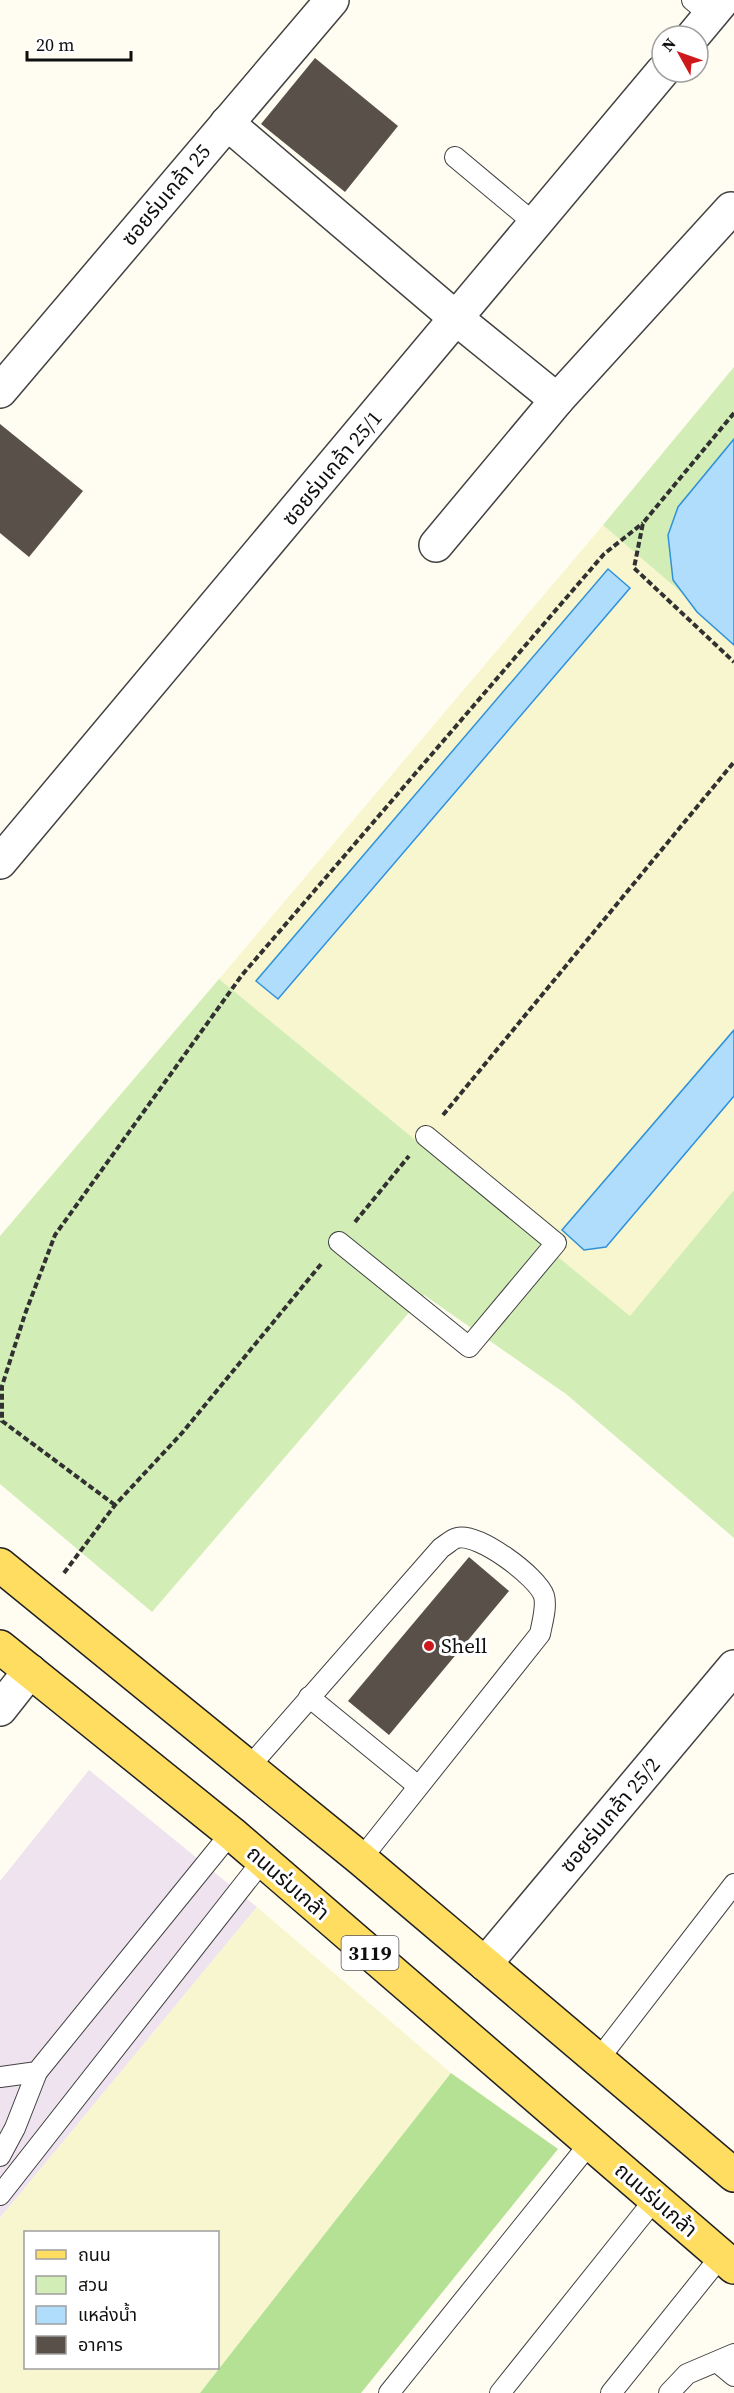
<svg xmlns="http://www.w3.org/2000/svg" width="734" height="2393" font-family="'Source Serif 4','Noto Sans Thai',serif">
  <rect width="100%" height="100%" fill="#fffdf1"/>
  <polygon fill="#eee3ee" points="89,1770 257,1907 0,2218 0,1881"/>
  <g fill="#f8f6ce" fill-rule="evenodd">
    <polygon points="603,525 734,638 734,1192 632,1318 219,979"/>
    <path d="M257,1907L451,2073L200,2393H0V2218ZM26,2232H218V2368H26Z"/>
  </g>
  <g fill="#d2eeb6">
    <polygon points="734,367 734,439 678,507 673,580 683,594 603,525"/>
    <polygon points="219,979 630,1316 734,1190 734,1538 566,1394 424,1295 152,1612 0,1484 0,1236"/>
  </g>
  <polygon fill="#b4e194" points="451,2073 558,2149 361,2393 200,2393"/>
  <g fill="#b0ddfc" stroke="#3091db" stroke-width="1.5">
    <polygon points="734,439 734,645 697,612 673,580 668,535 678,507"/>
    <polygon points="608,569 630,588 278,999 256,981"/>
    <polygon points="734,1030 734,1096 606,1247 584,1250 562,1230"/>
  </g>
  <g fill="#59504a">
    <polygon points="315,58 398,126 345,192 261,124"/>
    <polygon points="0,424 83,491 29,557 0,533"/>
    <polygon points="469,1557 509,1591 389,1735 348,1701"/>
  </g>
  <g fill="none" stroke-linecap="round" stroke-linejoin="round">
    <defs>
      <g id="lane">
        <polyline points="692,0 710,15"/>
        <polyline points="455,157 534,223"/>
        <polyline points="339,1242 469,1347 556,1243 426,1136"/>
        <polyline points="309,1697 418,1786"/>
        <path d="M250,1766L441,1548C446,1545 452,1539 457,1538C478,1532 538,1577 544,1596C547,1607 542,1623 540,1634L361,1859"/>
        <polyline points="598,2060 734,1884"/>
        <polyline points="0,2077 37,2072 231,1833"/>
        <polyline points="0,2156 15,2128 37,2072"/>
        <polyline points="0,2195 263,1860"/>
        <polyline points="717,2362 734,2376"/>
        <polyline points="389,2393 590,2143"/>
        <polyline points="500,2393 655,2199"/>
        <polyline points="611,2393 721,2256"/>
        <polyline points="669,2393 687,2374 734,2354"/>
      </g>
      <g id="street">
        <polyline points="693,36 723,0"/>
        <polyline points="227,123 457,319 557,400"/>
        <polyline points="0,391 332,0"/>
        <polyline points="436,545 557,400 731,209"/>
        <polyline points="0,862 662,72"/>
        <polyline points="0,1709 30,1671"/>
        <polyline points="485,1964 734,1667"/>
      </g>
      <g id="primary">
        <polyline points="0,1565 361,1859 734,2175"/>
        <polyline points="0,1647 231,1833 734,2267"/>
      </g>
    </defs>
    <use href="#lane" stroke="#424242" stroke-width="22"/>
    <use href="#street" stroke="#424242" stroke-width="36"/>
    <use href="#primary" stroke="#202020" stroke-width="36"/>
    <g stroke="#313131" stroke-width="4" stroke-dasharray="6 3" stroke-linecap="butt">
      <polyline points="734,413 643,523 634,568 734,662"/>
      <polyline points="443,1115 734,762"/>
      <polyline points="355,1222 409,1156"/>
      <polyline points="115,1505 2,1421 2,1386 25,1314 55,1235 242,975 604,554 643,523"/>
      <polyline points="64,1573 115,1505 182,1433 322,1263"/>
    </g>
    <use href="#lane" stroke="#fff" stroke-width="20"/>
    <use href="#street" stroke="#fff" stroke-width="33"/>
    <use href="#primary" stroke="#ffdd61" stroke-width="33"/>
  </g>
  <circle fill="#ce181b" stroke="#fff" stroke-width="2" cx="429" cy="1646" r="6"/>
  <g text-anchor="middle" stroke-width="6" stroke-linejoin="round" paint-order="stroke">
    <rect fill="#fff" stroke="#575757" stroke-width="1.5" x="341.5" y="1936" width="57" height="34" rx="4.5"/>
    <g font-size="20" font-weight="bold" fill="#0f0f0f">
      <text x="370" y="1960">3119</text>
    </g>
    <g font-size="21" fill="#0f0f0f" stroke="#fff">
      <text transform="translate(166 195) rotate(-50)" y="7">ซอยร่มเกล้า 25</text>
      <text transform="translate(332 468) rotate(-50)" y="7">ซอยร่มเกล้า 25/1</text>
      <text transform="translate(610 1815) rotate(-50)" y="7">ซอยร่มเกล้า 25/2</text>
      <text transform="translate(288 1883) rotate(41)" y="7">ถนนร่มเกล้า</text>
      <text transform="translate(656 2200) rotate(41)" y="7">ถนนร่มเกล้า</text>
    </g>
    <g font-size="21" fill="#0f0f0f" stroke="#fff" text-anchor="start">
      <text x="441" y="1653">Shell</text>
    </g>
  </g>
  <rect x="24" y="2231" width="195" height="138" fill="#ffffff" stroke="#9f9f9f" stroke-width="1.5"/>
  <rect x="36" y="2250" width="30" height="9" fill="#ffdd61" stroke="#9f9f9f" stroke-width="1.5"/>
  <text x="78" y="2261" font-size="18" fill="#0f0f0f">ถนน</text>
  <rect x="36" y="2276" width="30" height="18" fill="#d2eeb6" stroke="#9f9f9f" stroke-width="1.5"/>
  <text x="78" y="2291" font-size="18" fill="#0f0f0f">สวน</text>
  <rect x="36" y="2306" width="30" height="18" fill="#b0ddfc" stroke="#9f9f9f" stroke-width="1.5"/>
  <text x="78" y="2321" font-size="18" fill="#0f0f0f">แหล่งน้ำ</text>
  <rect x="36" y="2336" width="30" height="18" fill="#59504a" stroke="#9f9f9f" stroke-width="1.5"/>
  <text x="78" y="2351" font-size="18" fill="#0f0f0f">อาคาร</text>
  <g transform="translate(680 54) rotate(310)"><circle r="28" fill="#ffffff" stroke="#9f9f9f" stroke-width="1.5"/>
  <path d="M0-4.5L10 22L0 15L-10 22Z" fill="#ce181b"/>
  <text y="-9" font-size="16" font-weight="bold" text-anchor="middle" fill="#0f0f0f">N</text>
  </g>
  <path d="M27 51v9h104v-9" fill="none" stroke="#0f0f0f" stroke-width="3"/>
  <text x="36" y="51" font-size="18" fill="#0f0f0f" stroke="#ffffff" stroke-width="4.5" paint-order="stroke">20 m</text>
</svg>
